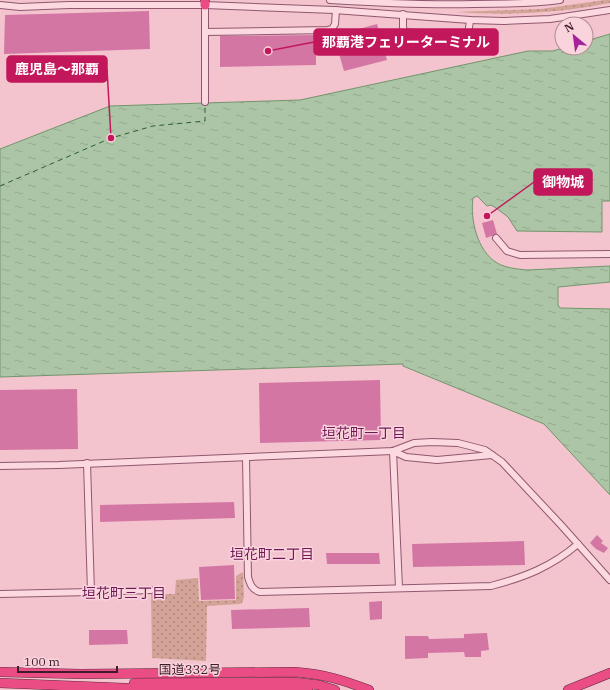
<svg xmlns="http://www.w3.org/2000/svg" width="610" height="690" font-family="'IBM Plex Serif','Noto Sans JP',serif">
  <defs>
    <pattern id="green-dots" width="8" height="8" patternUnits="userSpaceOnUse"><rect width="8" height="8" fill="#d2a396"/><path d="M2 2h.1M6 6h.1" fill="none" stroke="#ac847b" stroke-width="1.8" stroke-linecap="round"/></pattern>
    <pattern id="water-ripples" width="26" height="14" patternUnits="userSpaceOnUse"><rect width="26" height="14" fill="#acc5a6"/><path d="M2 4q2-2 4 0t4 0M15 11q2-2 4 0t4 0" fill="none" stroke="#95a98f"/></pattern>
  </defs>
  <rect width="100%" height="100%" fill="#f3c4cd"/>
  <g fill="url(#green-dots)">
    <path d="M605,0H610V3C559,13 508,16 456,12L541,9Z"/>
    <polygon points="243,572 244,597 242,603 239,604 207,606 206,661 152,658 151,594 175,594 176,580 198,578 199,601 236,600 236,576"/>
  </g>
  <path fill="url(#water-ripples)" stroke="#72956b" d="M610,34V201H602V232L517,231L508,217L496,208L491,205L487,206L477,196L473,198C470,219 477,251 497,263C506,268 517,269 527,270L610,266V282L558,287V305L560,308L610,309V495L544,424L403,366V364L0,377V149L110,106L300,100L528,51H553L563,48H586V41Z"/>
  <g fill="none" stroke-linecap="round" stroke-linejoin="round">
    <polyline stroke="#2b5f2d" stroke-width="1" stroke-dasharray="5 4" stroke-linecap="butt" points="0,186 111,138 153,126 205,121 205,104"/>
  </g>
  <g fill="#d476a4">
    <polygon points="149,11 150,49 4,54 5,15"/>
    <polygon points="377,24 387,60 344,71 334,36"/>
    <polygon points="316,35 316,65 220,67 220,36"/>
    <polygon points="493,220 497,234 486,238 482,223"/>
    <polygon points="380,380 381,440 260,443 259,383"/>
    <polygon points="77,389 78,449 0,450 0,390"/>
    <polygon points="234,502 235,518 100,522 100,505"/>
    <polygon points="597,535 603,541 601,543 608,548 604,553 596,549 590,543"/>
    <polygon points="524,541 525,565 413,567 412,544"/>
    <polygon points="326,553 379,553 380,564 327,564"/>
    <polygon points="234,565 235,599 201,600 199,567"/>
    <polygon points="382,601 382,619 370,620 369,602"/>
    <polygon points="309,608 310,627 232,629 231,610"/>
    <polygon points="89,630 127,630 128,644 89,645"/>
    <polygon points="487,633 489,650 481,651 481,657 465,657 464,652 428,653 428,658 405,659 405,636 428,636 429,639 464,638 464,634"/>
  </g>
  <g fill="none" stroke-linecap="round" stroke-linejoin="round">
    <defs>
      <g id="minor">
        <path d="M330,0C378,3 426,5 474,4C503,4 532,4 560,0"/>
        <polyline points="0,5 20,7 69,5 205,5 334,10 470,20 504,21 550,19 610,10"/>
        <polyline points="205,5 205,102"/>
        <path d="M403,14V27L408,49L460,39C469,35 469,29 470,20"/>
        <polyline points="205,32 328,30 332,29 335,24 336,10"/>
        <polyline points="404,32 462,36"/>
        <polyline points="496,238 507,251 520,255 610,254"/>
        <polyline points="393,451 399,588"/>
        <polyline points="393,451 406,457 437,460 492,455"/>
        <path d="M246,457L248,577C250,584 252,590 260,592L491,586C525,577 551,567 578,544"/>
        <polyline points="0,466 59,465 393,451 414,443 432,442 458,443 485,450 502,462 561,525 610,580"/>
        <polyline points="91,592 151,590"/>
        <polyline points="0,594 91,592 87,463"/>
      </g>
      <g id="highway">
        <polyline points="205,5 205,0"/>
        <path d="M0,672L81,674L295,672C323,674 343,680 369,690"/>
        <polyline points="0,683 149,689 279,688 308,690"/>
        <polyline points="134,683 294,682 319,685 335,690"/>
        <polyline points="568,690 610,673"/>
      </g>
    </defs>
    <use href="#minor" stroke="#8f586d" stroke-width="8"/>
    <use href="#highway" stroke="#5d2c42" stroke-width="10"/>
    <use href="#minor" stroke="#fcd8e0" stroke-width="6"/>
    <use href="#highway" stroke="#e94d83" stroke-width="9"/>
  </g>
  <g text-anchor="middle" stroke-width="3" stroke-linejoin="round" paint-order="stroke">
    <g font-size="13" fill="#3e1d2b" stroke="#f9d4dc">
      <text x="190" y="674">国道332号</text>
    </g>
    <g font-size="14" fill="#6f1855" stroke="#f9d4dc">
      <text x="364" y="438">垣花町一丁目</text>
      <text x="272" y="559">垣花町二丁目</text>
      <text x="124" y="598">垣花町三丁目</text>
    </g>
  </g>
  <path fill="none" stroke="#c2185b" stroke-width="1.5" d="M268 51L314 42M111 138L107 69M487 216L534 182"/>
  <g fill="#c2185b" stroke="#f9d4dc" stroke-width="1.5">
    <circle cx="268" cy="51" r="4"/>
    <circle cx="111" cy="138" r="4"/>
    <circle cx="487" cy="216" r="4"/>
  </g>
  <g fill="#c2185b" stroke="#c2185b" stroke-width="1.5">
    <rect x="314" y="29" width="184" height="26" rx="4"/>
    <rect x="7" y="56" width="100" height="26" rx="4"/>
    <rect x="534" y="169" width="58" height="26" rx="4"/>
  </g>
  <g font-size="14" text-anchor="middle" font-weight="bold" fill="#fff">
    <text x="406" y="47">那覇港フェリーターミナル</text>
    <text x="57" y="74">鹿児島～那覇</text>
    <text x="563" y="187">御物城</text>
  </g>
  <g transform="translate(574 36) rotate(331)"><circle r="19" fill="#f9d4dc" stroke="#ae8b95"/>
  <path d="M0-3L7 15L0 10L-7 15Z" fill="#a5229a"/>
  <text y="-6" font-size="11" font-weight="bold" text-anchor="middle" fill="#3e1d2b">N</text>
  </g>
  <path d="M18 666v6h99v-6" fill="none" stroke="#3e1d2b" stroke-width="2"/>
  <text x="24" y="666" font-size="12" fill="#3e1d2b" stroke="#f9d4dc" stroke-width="3" paint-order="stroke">100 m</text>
</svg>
